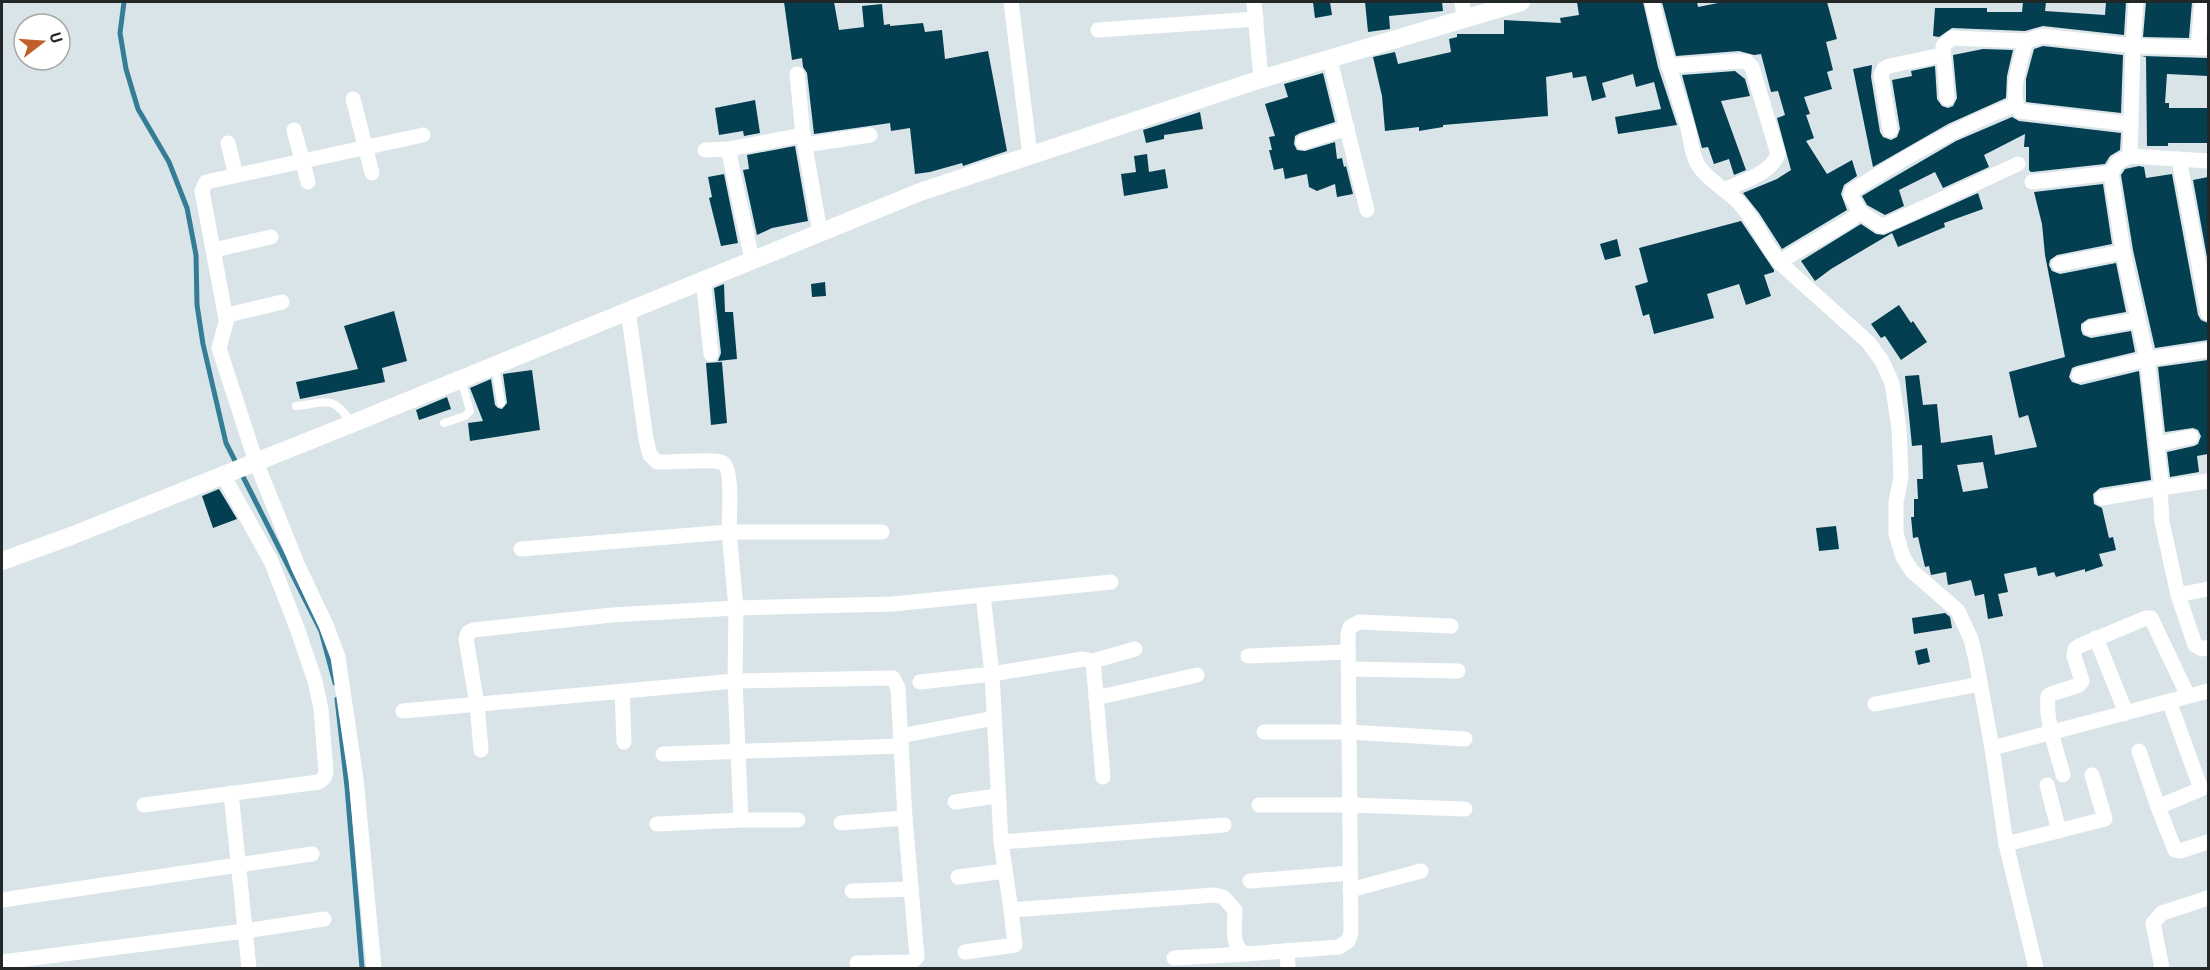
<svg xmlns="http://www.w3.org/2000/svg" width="2210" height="970" font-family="Barlow,sans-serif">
  <rect width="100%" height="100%" fill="#d9e4e9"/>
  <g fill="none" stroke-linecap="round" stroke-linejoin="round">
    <g stroke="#357d96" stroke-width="5">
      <polyline points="124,2 120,33 126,69 138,109 169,162 187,208 196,255 197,305 203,344 226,443 321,631 335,683"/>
      <polyline points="337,699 347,787 362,968"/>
    </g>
  </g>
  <g fill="#033f51" fill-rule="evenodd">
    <polygon points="784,2 834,2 839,30 864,27 862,6 882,4 884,25 890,24 890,26 923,23 925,32 942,30 945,59 988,51 1007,151 963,166 962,163 930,172 915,174 910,128 891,131 890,123 814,134 807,73 803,67 802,58 792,60"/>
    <polygon points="1313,2 1330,2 1332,15 1315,18"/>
    <polygon points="1365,2 1442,2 1443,11 1389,16 1390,29 1368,32"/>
    <polygon points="1577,2 1643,2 1658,67 1677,125 1618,134 1615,117 1661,109 1654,82 1636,87 1633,74 1602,83 1606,97 1592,101 1586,76 1573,78 1572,72 1546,77 1548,116 1443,125 1443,127 1419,131 1419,127 1385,131 1382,96 1373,57 1395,52 1398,64 1451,52 1449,39 1457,37 1457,34 1504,34 1504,20 1561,23 1560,18 1579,15"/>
    <polygon points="1662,2 1697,2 1698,7 1723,2 1827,2 1837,39 1826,42 1833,70 1827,72 1832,89 1804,97 1810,114 1806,115 1814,138 1806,141 1827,174 1852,160 1857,176 1844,185 1841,194 1847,210 1782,249 1759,213 1743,193 1777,179 1791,170 1777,118 1785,115 1778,91 1771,92 1761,54 1754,55 1739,51 1676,56"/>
    <polygon points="2023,2 2046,2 2045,11 2105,15 2106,2 2126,2 2124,35 2043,26 2025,31 1952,28 1939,37 1933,36 1935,8 1987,8 1987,12 2022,12"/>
    <polygon points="2146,2 2192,2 2189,38 2143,37"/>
    <polygon points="2043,46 2123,55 2121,113 2026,102 2026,79 2034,49"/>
    <polygon points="1983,49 2013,50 2007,76 2006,98 1948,124 1873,167 1853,69 1872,65 1871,77 1880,132 1883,137 1891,140 1897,137 1900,129 1892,80 1912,76 1911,71 1935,66 1937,99 1942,106 1948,108 1953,106 1957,98 1953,55"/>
    <polygon points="2142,56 2208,58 2208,76 2167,74 2165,103 2169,103 2169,108 2208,108 2208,143 2168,143 2168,146 2147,146 2146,57"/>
    <polygon points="1735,71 1745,79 1750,96 1721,101 1746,170 1734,175 1729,159 1714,164 1708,147 1702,148 1682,75"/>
    <polygon points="1323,73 1335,122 1300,133 1295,136 1294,144 1297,150 1305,151 1335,142 1337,159 1342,158 1344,167 1346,166 1353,194 1337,197 1335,184 1317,191 1309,187 1307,174 1285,179 1283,168 1274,170 1269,150 1272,150 1269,137 1275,136 1265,104 1288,97 1284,84"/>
    <polygon points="755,100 760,133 744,136 743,131 719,135 715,108"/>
    <polygon points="1200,112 1203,129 1164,135 1164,139 1146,143 1143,130"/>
    <polygon points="2012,117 2019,121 2121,133 2120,150 2110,156 2105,164 2031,172 2029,170 2029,147 2024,147 2025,134 1984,155 1989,167 1943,188 1935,172 1899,190 1904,206 1885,215 1867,205 1862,196 1877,187 1956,141"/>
    <polygon points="795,146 808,221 772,228 757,235 743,170 749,169 747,155"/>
    <polygon points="1147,154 1149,172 1165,169 1168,188 1124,196 1121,174 1136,172 1134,156"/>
    <polygon points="2139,166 2144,167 2146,178 2172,174 2198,315 2201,320 2208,323 2208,340 2155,348 2133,250 2121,175 2125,169"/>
    <polygon points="724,174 738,243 721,246 709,198 712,197 708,177"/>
    <polygon points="2208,177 2208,263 2193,180"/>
    <path d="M2103,184L2112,244L2057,255L2050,260L2049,265L2052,271L2060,274L2116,263L2126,312L2088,319L2081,324V330L2083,335L2091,338L2131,331L2135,352L2077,366L2072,368L2069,377L2072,382L2081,385L2139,371L2151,480L2100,488L2093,494L2094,504L2102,508L2109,538L2113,537L2116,550L2099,554L2103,566L2085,572V569L2056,577L2054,572L2038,576L2036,567L2004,574L2008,592L1998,594L2003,616L1988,619L1984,594L1975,596L1971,580L1948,585L1946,572L1931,575L1929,566L1925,567L1918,537L1913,538L1911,517H1914V499H1918L1917,479H1923L1922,445L1912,446L1905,376L1919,375L1923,405L1937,404L1941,443L1992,435L1995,455L2037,447L2028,415L2019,418L2009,372L2065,357L2045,255L2042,224L2034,192ZM1983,462L1988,488L1963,492L1957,465Z"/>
    <polygon points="1978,193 1983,209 1944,223 1945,227 1898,247 1892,233 1831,269 1815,281 1801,261 1861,224 1876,234 1884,235"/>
    <polygon points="1741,221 1774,270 1774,272 1764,275 1771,296 1746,305 1739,284 1707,294 1714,318 1654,334 1649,314 1643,316 1635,286 1648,282 1639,248"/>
    <polygon points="1617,239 1621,256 1605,260 1600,244"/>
    <polygon points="825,282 826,296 812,297 811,284"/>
    <polygon points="724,284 725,312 733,312 737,359 718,361 721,353 714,288"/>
    <polygon points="1899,305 1911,323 1913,321 1927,342 1901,360 1885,336 1881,338 1871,324"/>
    <polygon points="394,311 407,361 382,368 385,382 300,399 296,382 358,369 344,326"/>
    <polygon points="2208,360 2208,454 2197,456 2199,472 2170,477 2167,452 2194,446 2198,444 2201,436 2198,430 2193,428 2165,432 2158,367"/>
    <polygon points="722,362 727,423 711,425 706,363"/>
    <polygon points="532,370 540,430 470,441 468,423 483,421 470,388 491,379 495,405 498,408 502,409 507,403 503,374"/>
    <polygon points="447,397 451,409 419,420 416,410"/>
    <polygon points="219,489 237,519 213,528 202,496"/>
    <polygon points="1836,526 1839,549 1819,551 1816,528"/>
    <polygon points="1945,613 1950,617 1952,628 1914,634 1912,618"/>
    <polygon points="1927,648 1930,662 1918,665 1915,651"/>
  </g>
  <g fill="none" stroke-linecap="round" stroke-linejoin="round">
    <g stroke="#fff" stroke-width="8">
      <polyline points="495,365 501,403"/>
      <path d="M296,406C325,403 334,394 351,423"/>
      <polyline points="444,423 465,416 470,411 461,379"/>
    </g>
    <g stroke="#fff" stroke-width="15">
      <polyline points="1011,2 1030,155"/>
      <polyline points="1254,2 1261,79"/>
      <polyline points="1462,2 1464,17"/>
      <path d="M1652,2C1662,43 1674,84 1687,125C1691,138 1691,153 1698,165C1709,182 1728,190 1741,205C1756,222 1765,244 1779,262L1868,342L1882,361L1892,383L1899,428L1901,477L1896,502V534L1903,557L1912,571L1958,611L1971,639L1976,660L1992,748L2006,844L2036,968"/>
      <polyline points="1098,30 1256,19"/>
      <path d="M2026,41C2021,59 2008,96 2020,111L2131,124"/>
      <polyline points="2198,48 2202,2"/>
      <polyline points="1330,60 1367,210"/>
      <path d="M1668,66L1740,61L1747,62L1752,67L1778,154C1771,174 1742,181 1725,190"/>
      <polyline points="797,74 803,135 820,232"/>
      <polyline points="1947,98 1943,46 1952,38 2026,41 2042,36 2133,46 2208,48"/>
      <polyline points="353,99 372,173"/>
      <polyline points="294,130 308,182"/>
      <polyline points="1890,130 1881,75 1884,69 1889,66 1942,55"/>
      <polyline points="1303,142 1347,128"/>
      <polyline points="228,143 236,175"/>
      <polyline points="805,145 870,135"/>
      <polyline points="728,149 752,259"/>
      <polyline points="705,150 728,149 803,135"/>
      <polyline points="2130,156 2133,46 2136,2"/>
      <polyline points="2179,159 2208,313"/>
      <polyline points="2032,182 2111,173"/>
      <polyline points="1860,212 1881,226 1888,224 2018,164"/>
      <polyline points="214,250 271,237"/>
      <path d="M1779,262L1849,221L1860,212L1851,196L1852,191C1904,158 1958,126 2015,105"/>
      <polyline points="2059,264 2123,252"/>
      <polyline points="703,279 711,354"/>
      <polyline points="282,302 228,315 219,348 256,462 298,566 326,625 338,657 356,779 374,968"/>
      <path d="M628,310L646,439L650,455L657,462C670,463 714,458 723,463C733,469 729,520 729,532H882"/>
      <polyline points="226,319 202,191 206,182 423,135"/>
      <polyline points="2090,328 2138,320"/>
      <polyline points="2079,375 2147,359 2208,350"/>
      <polyline points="2157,444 2191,437"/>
      <polyline points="2208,481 2160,488 2162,522 2178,595 2195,645 2202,649 2208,647"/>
      <polyline points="2102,498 2160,488 2161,481 2147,359 2123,252 2111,173 2118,162 2130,156 2208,161"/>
      <polyline points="521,549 729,532 736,608 893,604 1111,582"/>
      <polyline points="2178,595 2208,589"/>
      <polyline points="2096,638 2126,713"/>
      <polyline points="1248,656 1348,652"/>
      <polyline points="1093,661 1135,649"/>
      <polyline points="1348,669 1458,671"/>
      <polyline points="920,682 992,674 983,595"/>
      <polyline points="622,691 624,742"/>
      <polyline points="1096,698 1197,675"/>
      <polyline points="2169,701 2201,789 2158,807 2175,850 2180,851 2208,842"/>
      <polyline points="1875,704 1980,684"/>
      <polyline points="403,711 735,681 736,608 612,615 473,630 468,633 466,639 477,704 481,750"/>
      <polyline points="1264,732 1349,732 1465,739"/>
      <polyline points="900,736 994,718"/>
      <polyline points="1992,748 2208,691"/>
      <polyline points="2139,751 2158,807"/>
      <polyline points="663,754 901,746"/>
      <path d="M2063,775C2057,751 2045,721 2048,696L2051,694L2079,685L2082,681L2074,656L2075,649L2079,646L2146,618H2151L2188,696"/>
      <path d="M1103,777L1093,661L1083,659L992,674L1001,842L1011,910L1214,895L1223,897L1235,910C1235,926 1230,945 1245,954L1339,947L1348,941L1351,933L1348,634L1350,627L1359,622L1451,626"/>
      <polyline points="2047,785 2059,831"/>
      <polyline points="231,793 249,968"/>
      <polyline points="955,802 997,796"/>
      <polyline points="144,805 319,782 324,778 326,772 321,709 315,681 297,628 271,561 223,475"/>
      <polyline points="1259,805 1350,805 1465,809"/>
      <polyline points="798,820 741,820 735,681 893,678 898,688 905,818 917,957 913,961 908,962 857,963"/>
      <polyline points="841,823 905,818"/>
      <polyline points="657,824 741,820"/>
      <polyline points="1001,842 1224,825"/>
      <polyline points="2006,844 2105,819 2092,775"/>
      <polyline points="958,877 1005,871"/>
      <polyline points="1250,881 1350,873"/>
      <polyline points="1350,890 1421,871"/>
      <polyline points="852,891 911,889"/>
      <polyline points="2,900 312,854"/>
      <polyline points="1287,951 1288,968"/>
      <polyline points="965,952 1015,945 1011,910"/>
      <polyline points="1174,958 1245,954"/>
      <polyline points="2,962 245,931 324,919"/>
      <polyline points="2162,968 2153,923 2162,913 2208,898"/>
    </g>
    <polyline stroke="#fff" stroke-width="18" points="2,561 71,536 351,424 920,192 1261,79 1521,2"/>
  </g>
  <rect width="2210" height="970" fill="none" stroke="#222728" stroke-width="6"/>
  <g transform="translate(42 42) rotate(73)"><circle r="28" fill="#ffffff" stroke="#a7a9a9" stroke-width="1.5"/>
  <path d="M0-4.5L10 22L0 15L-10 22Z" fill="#c25e2a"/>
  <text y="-9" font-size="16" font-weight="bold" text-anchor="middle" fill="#222728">U</text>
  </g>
</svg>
